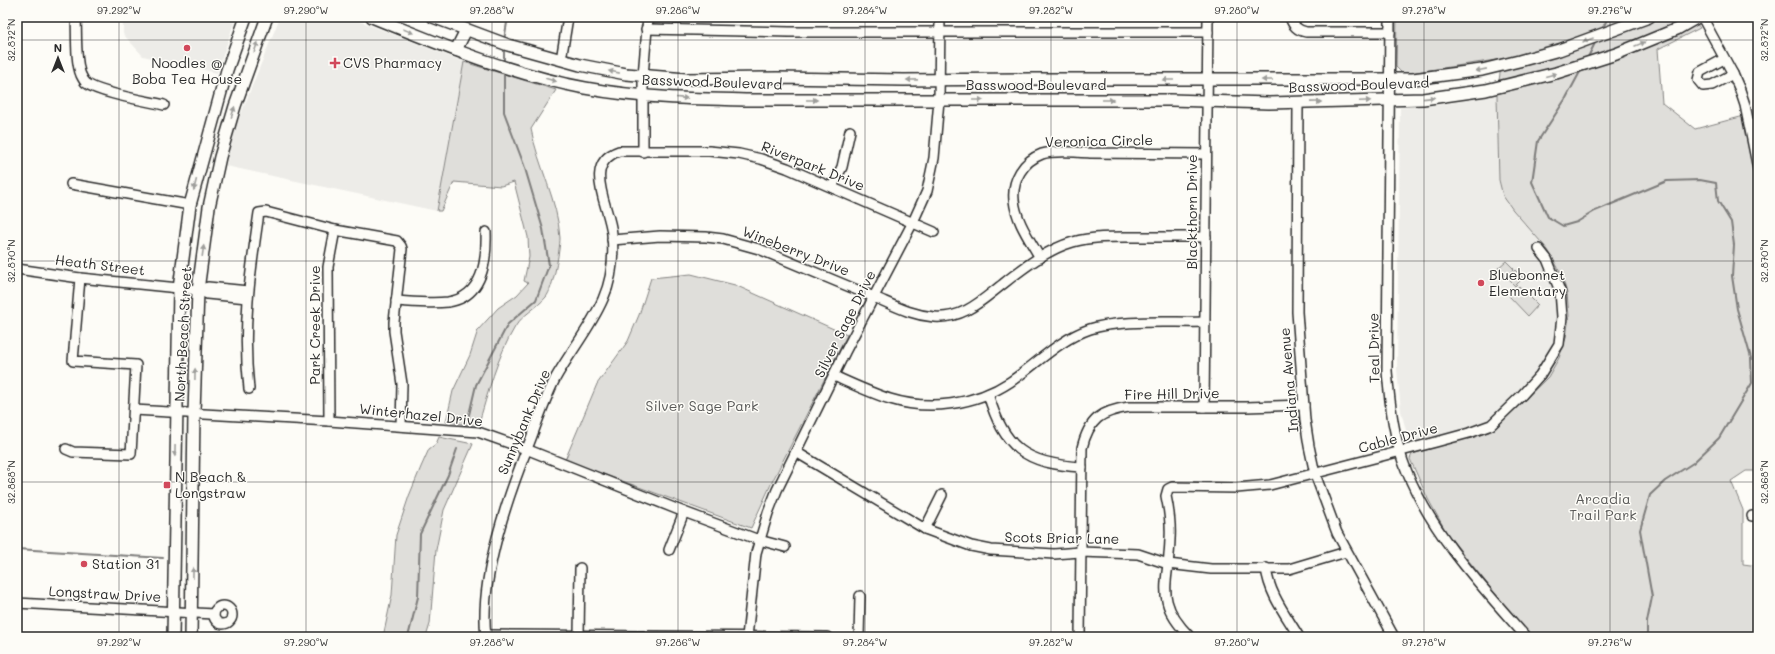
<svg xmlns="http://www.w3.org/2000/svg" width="1775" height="654" font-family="Mali,sans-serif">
  <rect width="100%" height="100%" fill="#fdfcf7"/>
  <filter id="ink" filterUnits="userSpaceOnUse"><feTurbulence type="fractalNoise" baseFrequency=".025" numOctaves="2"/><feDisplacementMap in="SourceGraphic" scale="8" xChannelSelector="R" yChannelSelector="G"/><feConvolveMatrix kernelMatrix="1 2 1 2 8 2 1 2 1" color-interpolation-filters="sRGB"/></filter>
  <g filter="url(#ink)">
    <g fill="#edece8">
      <polygon points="123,17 236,17 217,73 143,56 123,34"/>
      <polygon points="280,17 349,17 464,62 437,211 226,166 234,131"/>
      <polygon points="1497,95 1499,180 1503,195 1513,210 1548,250 1561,273 1567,293 1569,316 1566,338 1559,358 1548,377 1507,417 1489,432 1412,454 1401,411 1397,369 1400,108 1444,104"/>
    </g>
    <g fill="#dfdeda" stroke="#858482">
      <polygon points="1397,17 1691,17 1700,28 1658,49 1662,103 1695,129 1744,116 1758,192 1758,471 1746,471 1731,481 1743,510 1743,564 1758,566 1758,637 1530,637 1448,535 1428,499 1410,459 1412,454 1489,432 1507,417 1548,377 1559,358 1566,338 1569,316 1567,293 1561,273 1548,250 1513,210 1503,196 1499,180 1497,95 1502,59 1403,74 1396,67"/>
      <path d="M464,62L556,90L531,129C538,166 558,201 560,238C560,250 553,289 546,297C537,308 522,315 515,327C497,357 488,393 478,426L446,422L453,391L470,355L478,330L498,308L517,295L528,283L524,281L529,257L528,237L514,182L501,186L454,182L441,211H437Z"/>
      <polygon points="1506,261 1514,269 1506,277 1498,268"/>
      <polygon points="1515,270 1523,278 1515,286 1507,278"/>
      <polygon points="691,274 735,285 847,335 772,482 751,528 565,460 597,384 628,341 639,315 651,278"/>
      <polygon points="1519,286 1538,305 1528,316 1509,296"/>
      <polygon points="439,437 473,444 444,510 436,550 430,624 426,637 383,637 392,595 396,535 409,496 421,467 429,449 436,444"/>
    </g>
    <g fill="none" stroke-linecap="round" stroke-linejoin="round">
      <g stroke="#7e7d7b" stroke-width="2">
        <polyline points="1602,30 1608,17"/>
        <polyline points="504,40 508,17"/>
        <polyline points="1587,59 1596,41"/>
        <polyline points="504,64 504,48"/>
        <polyline points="1581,70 1566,98 1538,141 1532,182 1548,217 1563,226 1577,222 1595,211 1667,181 1700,180 1716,183 1718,201 1731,222 1734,245 1732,276 1737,309 1751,358 1752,383 1719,438 1693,463 1665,481 1650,495 1640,530 1652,597 1647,622 1647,637"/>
        <polyline points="468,419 476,385 508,324 536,300 549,265 543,229 524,165 504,112 504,72"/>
        <polyline points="17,549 163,558"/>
        <polyline points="408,637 418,597 420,534 448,475 457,449"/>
      </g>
      <defs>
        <g id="minor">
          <path d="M76,17C77,33 75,61 81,75C82,77 85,82 86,83C98,93 147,101 164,105"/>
          <path d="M1290,17C1293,26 1297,30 1306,32H1390"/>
          <path d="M1390,17L1387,371C1390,405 1394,441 1407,472C1433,535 1481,586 1526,637"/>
          <polyline points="1702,17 1733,74 1740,90 1745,105 1758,169"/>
          <polyline points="646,29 789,32 1208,32"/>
          <polyline points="1724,59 1700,72 1698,80 1703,86 1712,85 1733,74"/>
          <polyline points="561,60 568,17"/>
          <polyline points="1298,102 1297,312 1305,420 1309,446 1315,474 1337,533 1394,637"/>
          <polyline points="643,152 643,76 648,17"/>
          <polyline points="71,184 190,205"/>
          <polyline points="832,187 842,167 850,131"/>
          <path d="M612,240L660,236L706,237L723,239L759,249L874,297C895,306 911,315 934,317C964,319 982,300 1003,284C1023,268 1048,249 1073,242C1094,236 1117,237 1139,237C1161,237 1183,237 1206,237"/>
          <path d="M1040,258C1030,240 1016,221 1014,200C1012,180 1023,161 1042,154C1054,150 1077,152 1090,153C1129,153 1168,154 1206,154"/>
          <polyline points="17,269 80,278 198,290 207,294 247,298"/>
          <polyline points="198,290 208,287 248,291"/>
          <path d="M396,301C413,302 431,304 448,302C483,297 487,261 486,232"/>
          <path d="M834,376C852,384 871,393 890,399C929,411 975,405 1010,382C1037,364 1058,340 1090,329C1118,319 1174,323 1205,322"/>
          <path d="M249,389C242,327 250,274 259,213L266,212L335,230L397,241L401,246L402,249L394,322V331L402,384L401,426"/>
          <path d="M988,394C1004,448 1025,464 1082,467"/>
          <polyline points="1204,407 1208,17"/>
          <polyline points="134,410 329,421 478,432 526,449 684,512 759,540 785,547"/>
          <polyline points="329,421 328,267 335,230"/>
          <polyline points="66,449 73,452 131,454 136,365 73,361 80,278"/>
          <polyline points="796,452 925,529 971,546 991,550 1054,554 1080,552 1138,554 1168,564 1211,569 1289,569 1346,552"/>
          <polyline points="1752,516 1758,516"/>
          <polyline points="925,529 942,495"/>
          <polyline points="669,550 684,512"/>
          <path d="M1266,568C1269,594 1286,615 1299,637"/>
          <polyline points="17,603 214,614"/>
          <circle cx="223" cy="615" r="9"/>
          <polyline points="486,635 827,637"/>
          <polyline points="579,635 580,568"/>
          <path d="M486,637C479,577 508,496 530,441C538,420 545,399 555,379C570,352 591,327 603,299C612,279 614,255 612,234C610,207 581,164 619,151H709L739,154L761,159L787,168L934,232"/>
          <polyline points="747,637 756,553 768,513 777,490 845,352 913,222 927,191 934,158 939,100 940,17"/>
          <polyline points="859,637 860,596"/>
          <path d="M1080,637L1082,448C1089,419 1101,411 1129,407H1246L1304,405"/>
          <path d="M1190,637C1153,600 1169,584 1170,539C1171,524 1169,510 1166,496L1168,489L1172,487L1236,488L1270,485L1436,442L1469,433L1491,425L1522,395L1540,375L1559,344L1562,317L1560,291L1547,259L1539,249"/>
        </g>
        <g id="major">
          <path d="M372,17C441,45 511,74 585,88C638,98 693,99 746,100H1171L1269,103L1423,99L1486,90L1556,73L1616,54L1677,29L1698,17"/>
          <polyline points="433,17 508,45 580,65 626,74 686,79 777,78 904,80 1029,79 1413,79 1482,70 1519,61 1559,50 1649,17"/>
          <polyline points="456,50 466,30"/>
          <polyline points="173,637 179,289 190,205 227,70 246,17"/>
          <polyline points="191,637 194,413 198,290 209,207 220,157 235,106 267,17"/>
        </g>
      </defs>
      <use href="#minor" stroke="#2b2b2b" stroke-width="12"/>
      <use href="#major" stroke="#2b2b2b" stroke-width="14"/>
      <use href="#minor" stroke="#fdfcf7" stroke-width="9"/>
      <use href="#major" stroke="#fdfcf7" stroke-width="11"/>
    </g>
    <defs><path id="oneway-solid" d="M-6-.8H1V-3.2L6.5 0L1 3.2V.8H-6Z"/></defs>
    <g fill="#9e9e9b">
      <use href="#oneway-solid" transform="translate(408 31) rotate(22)"/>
      <use href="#oneway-solid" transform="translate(1588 40) rotate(160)"/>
      <use href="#oneway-solid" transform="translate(1640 44) rotate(-22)"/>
      <use href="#oneway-solid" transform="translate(256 47) rotate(-71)"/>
      <use href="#oneway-solid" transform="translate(1481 70) rotate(169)"/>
      <use href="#oneway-solid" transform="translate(614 72) rotate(-169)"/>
      <use href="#oneway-solid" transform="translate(1551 75) rotate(-15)"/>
      <use href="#oneway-solid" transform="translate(551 80) rotate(16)"/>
      <use href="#oneway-solid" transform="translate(912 80) rotate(179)"/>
      <use href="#oneway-solid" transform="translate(1168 80) rotate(-180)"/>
      <use href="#oneway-solid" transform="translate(1267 80) rotate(180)"/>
      <use href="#oneway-solid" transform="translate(682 98) rotate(5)"/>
      <use href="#oneway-solid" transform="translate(1429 98) rotate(-6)"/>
      <use href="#oneway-solid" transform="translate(812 100)"/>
      <use href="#oneway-solid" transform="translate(978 100)"/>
      <use href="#oneway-solid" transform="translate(1108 100)"/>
      <use href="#oneway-solid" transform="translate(1365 101) rotate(-2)"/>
      <use href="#oneway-solid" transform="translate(1316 102) rotate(-1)"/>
      <use href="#oneway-solid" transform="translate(233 112) rotate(-73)"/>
      <use href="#oneway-solid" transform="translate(195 185) rotate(104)"/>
      <use href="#oneway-solid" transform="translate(203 251) rotate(-82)"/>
      <use href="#oneway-solid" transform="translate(195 374) rotate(-89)"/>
      <use href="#oneway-solid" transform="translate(175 451) rotate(91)"/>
      <use href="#oneway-solid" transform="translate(193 573) rotate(-89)"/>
    </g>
  </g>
  <path fill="none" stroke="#2b2b2b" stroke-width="1" stroke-opacity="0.45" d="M119,17V637M306,17V637M492,17V637M678,17V637M865,17V637M1051,17V637M1237,17V637M1424,17V637M1610,17V637M17,40H1758M17,261H1758M17,482H1758"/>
  <g fill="#d1495b" stroke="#fdfcf7" stroke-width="1.5">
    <circle cx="187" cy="48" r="4"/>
    <path d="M333 57h4v4h4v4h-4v4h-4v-4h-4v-4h4z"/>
    <circle cx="1481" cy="283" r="4"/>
    <rect x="163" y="481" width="8" height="8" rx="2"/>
    <circle cx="84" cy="564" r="4"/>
  </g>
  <g text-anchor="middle" stroke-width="3" stroke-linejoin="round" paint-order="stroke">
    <g font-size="14" fill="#2b2b2b" stroke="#fdfcf7" text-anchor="start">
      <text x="187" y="68" text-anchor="middle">Noodles @<tspan x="187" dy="16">Boba Tea House</tspan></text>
      <text x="343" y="68">CVS Pharmacy</text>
      <text x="1489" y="280">Bluebonnet<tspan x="1489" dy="16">Elementary</tspan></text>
      <text x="175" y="482">N Beach &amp;<tspan x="175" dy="16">Longstraw</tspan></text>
      <text x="92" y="569">Station 31</text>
    </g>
    <g font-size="14" fill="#2b2b2b" stroke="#fdfcf7">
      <text transform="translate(712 82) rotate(2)" y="5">Basswood Boulevard</text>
      <text x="1036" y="90">Basswood Boulevard</text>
      <text transform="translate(1359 85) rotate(-2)" y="5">Basswood Boulevard</text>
      <text transform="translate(1099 141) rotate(-1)" y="5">Veronica Circle</text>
      <text transform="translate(813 166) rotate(22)" y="5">Riverpark Drive</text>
      <text transform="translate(1192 212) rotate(-90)" y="5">Blackthorn Drive</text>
      <text transform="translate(796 251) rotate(21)" y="5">Wineberry Drive</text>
      <text transform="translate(100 265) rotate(7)" y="5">Heath Street</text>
      <text transform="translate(845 324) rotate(-63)" y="5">Silver Sage Drive</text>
      <text transform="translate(315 325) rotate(-90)" y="5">Park Creek Drive</text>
      <text transform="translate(183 334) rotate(-87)" y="5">North Beach Street</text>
      <text transform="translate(1374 348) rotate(-91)" y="5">Teal Drive</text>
      <text transform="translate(1289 380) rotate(-95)" y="5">Indiana Avenue</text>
      <text transform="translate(1172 394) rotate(-1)" y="5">Fire Hill Drive</text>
      <text transform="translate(421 415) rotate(6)" y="5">Winterhazel Drive</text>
      <text transform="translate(524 422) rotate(-67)" y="5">Sunnybank Drive</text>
      <text transform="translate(1398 438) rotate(-15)" y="5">Cable Drive</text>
      <text transform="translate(1062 538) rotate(1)" y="5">Scots Briar Lane</text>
      <text transform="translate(105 594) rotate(3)" y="5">Longstraw Drive</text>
    </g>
    <g font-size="14" fill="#585857" stroke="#fdfcf7">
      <text x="702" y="411">Silver Sage Park</text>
      <text x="1603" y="504">Arcadia<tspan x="1603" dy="16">Trail Park</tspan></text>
    </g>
  </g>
  <rect width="1775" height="654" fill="none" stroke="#fdfcf7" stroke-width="44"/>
  <g transform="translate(58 58)" stroke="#fdfcf7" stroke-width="3" paint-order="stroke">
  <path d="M0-3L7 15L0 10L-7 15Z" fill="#2b2b2b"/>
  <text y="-6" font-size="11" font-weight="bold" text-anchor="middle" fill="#2b2b2b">N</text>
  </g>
  <rect x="22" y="22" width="1731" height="610" fill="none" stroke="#2b2b2b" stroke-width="1.5"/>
  <g font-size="10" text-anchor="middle" fill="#2b2b2b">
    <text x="119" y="14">97.292°W</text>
    <text x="306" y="14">97.290°W</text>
    <text x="492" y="14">97.288°W</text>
    <text x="678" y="14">97.286°W</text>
    <text x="865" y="14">97.284°W</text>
    <text x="1051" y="14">97.282°W</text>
    <text x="1237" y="14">97.280°W</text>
    <text x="1424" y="14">97.278°W</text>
    <text x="1610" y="14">97.276°W</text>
    <text transform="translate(11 40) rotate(-90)" y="4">32.872°N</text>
    <text transform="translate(1764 40) rotate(-90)" y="4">32.872°N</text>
    <text transform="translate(11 261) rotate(-90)" y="4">32.870°N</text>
    <text transform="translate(1764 261) rotate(-90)" y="4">32.870°N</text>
    <text transform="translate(11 482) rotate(-90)" y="4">32.868°N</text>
    <text transform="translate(1764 482) rotate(-90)" y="4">32.868°N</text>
    <text x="119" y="646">97.292°W</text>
    <text x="306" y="646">97.290°W</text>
    <text x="492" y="646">97.288°W</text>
    <text x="678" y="646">97.286°W</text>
    <text x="865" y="646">97.284°W</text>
    <text x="1051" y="646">97.282°W</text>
    <text x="1237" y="646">97.280°W</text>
    <text x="1424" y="646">97.278°W</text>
    <text x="1610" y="646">97.276°W</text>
  </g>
</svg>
